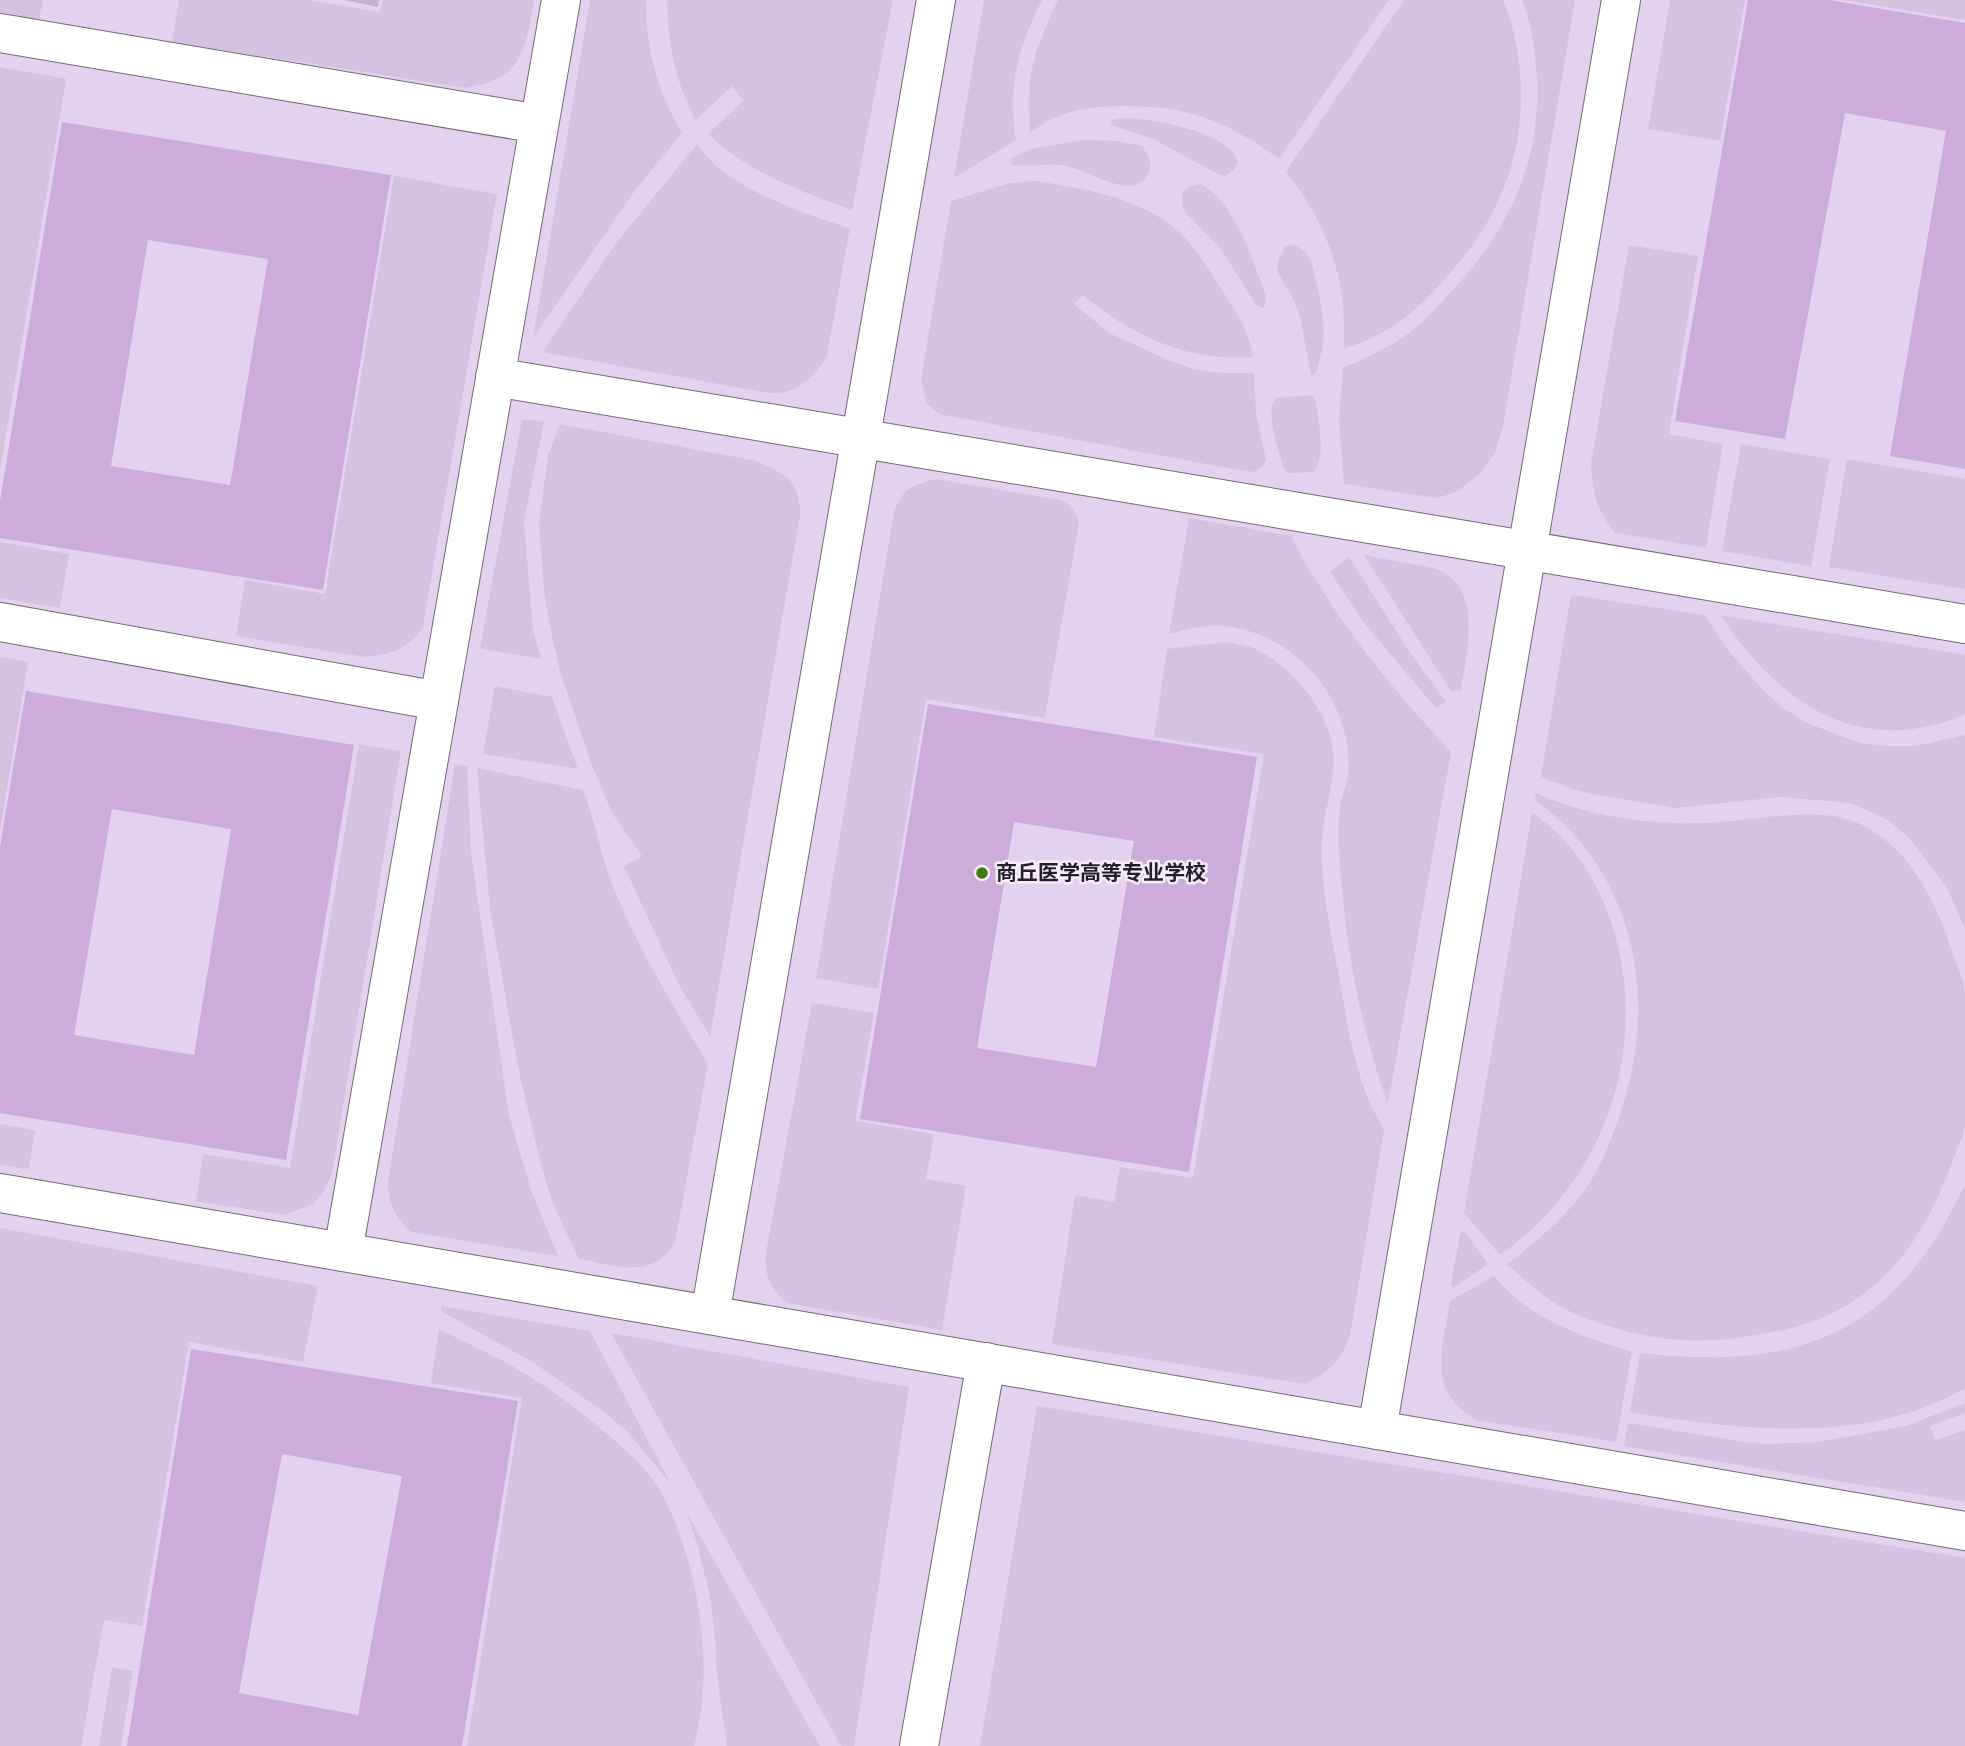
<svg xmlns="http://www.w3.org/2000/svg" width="1965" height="1746" font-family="Quicksand,'Noto Sans SC',sans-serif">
  <rect width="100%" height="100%" fill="#ecddf2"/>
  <rect fill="#e4d1ed" x="0" y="0" width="1965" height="1746"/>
  <g fill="#d6c2e0">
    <polygon points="0,0 43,0 39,20 0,12"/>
    <path d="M179,0H307L380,12L383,0H534C526,50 522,80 465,88L172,42Z"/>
    <path d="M590,0H646C646,49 657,91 682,133L636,189L533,338Z"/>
    <path d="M667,0H893L852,210C800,191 749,173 708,134L743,101L732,86L696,120C675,83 668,42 667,0Z"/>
    <path d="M984,0H1042C1018,48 1007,87 1016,140L954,178Z"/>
    <path d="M1058,0H1389L1279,159C1228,121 1185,105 1122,106C1098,106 1075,109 1053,118C1045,122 1037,128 1030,133C1026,74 1033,53 1058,0Z"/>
    <path d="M1404,0H1503C1528,60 1527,138 1500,197C1486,229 1466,256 1443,281C1416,312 1384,338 1344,348C1347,278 1328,226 1286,171Z"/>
    <path d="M1522,0H1575L1504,421L1496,451L1481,473L1456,492L1437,498L1344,484L1339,421L1343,368C1366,358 1388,348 1409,333C1423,323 1435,309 1447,296C1507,233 1541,166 1537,78C1535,50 1532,25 1522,0Z"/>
    <polygon points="1670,0 1745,0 1720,141 1648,129"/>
    <polygon points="1844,0 1965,0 1965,20"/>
    <polygon points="0,67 66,79 0,471"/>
    <path d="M1124,118C1152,119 1230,131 1238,162L1234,170L1225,176L1216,173L1153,139L1111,125L1112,120Z"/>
    <path d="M1084,140L1119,141L1142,146C1148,155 1154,165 1147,176C1132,200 1088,171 1066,166C1048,163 1030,167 1012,165L1011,158L1034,148Z"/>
    <path d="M697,144C702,150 708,159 715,165C750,195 807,215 850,228L827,355C818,373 801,390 780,393C773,394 764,392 757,391L543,352L616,243Z"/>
    <path d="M394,176L497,194L423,627C409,649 391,654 366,657L236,636L245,580L325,594Z"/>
    <path d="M1036,181C1089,189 1150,199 1188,241C1201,256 1211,273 1222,290C1236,312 1249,331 1253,357C1187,362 1133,336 1083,295L1074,304L1109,333L1168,360L1193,369L1221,373H1254L1256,413L1266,460L1262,467L1254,472L1233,469L939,414L927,404L921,379L951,201L1010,183Z"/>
    <path d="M1200,184C1234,200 1252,259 1265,293L1266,303L1263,308L1256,305L1221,249L1184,211L1182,204V193L1189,186Z"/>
    <path d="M1294,245C1312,253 1311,262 1316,281C1324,314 1328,341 1315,374L1311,376L1301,321L1294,300L1277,271L1278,260L1285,247Z"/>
    <path d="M1629,245L1698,256L1669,434L1723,444L1706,548L1615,533C1596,508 1593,495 1591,464Z"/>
    <path d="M1311,395L1316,401C1318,420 1327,459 1313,472L1288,473L1283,466C1279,450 1264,411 1276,398Z"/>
    <polygon points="522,419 544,422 524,521 533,629 541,659 480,648"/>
    <path d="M560,424L757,461C786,476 800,479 800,515L710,1036L679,985L624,866L642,856L612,813L591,763L560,671L550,627L544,592L539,523L548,455Z"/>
    <polygon points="1741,444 1830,459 1811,566 1722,551"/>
    <polygon points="1847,459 1965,479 1965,589 1829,567"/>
    <path d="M936,479L1061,500C1072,506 1076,512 1079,523L1045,718L926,699L878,989L816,978L894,512C904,487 910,486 936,479Z"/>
    <path d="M1189,518L1292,536C1299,554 1310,570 1321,588C1358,648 1403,700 1451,752L1388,1104C1363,1035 1348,961 1342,887C1339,860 1337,834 1340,807C1341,797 1346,787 1348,776C1350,766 1348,750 1346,739C1336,684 1288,636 1232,627C1211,623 1190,628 1169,634Z"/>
    <polygon points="0,542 69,554 60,608 0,598"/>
    <path d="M1364,555L1433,568C1485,584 1467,652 1461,691H1451Z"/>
    <polygon points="1349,557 1409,651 1446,702 1436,708 1365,624 1330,572"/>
    <polygon points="1571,595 1705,615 1728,650 1762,689 1783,708 1807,723 1860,743 1888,746 1915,746 1965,735 1965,929 1947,888 1910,839 1888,820 1851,803 1781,797 1675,808 1578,791 1541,777"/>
    <path d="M1720,615L1965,655V714C1949,722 1931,726 1913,729C1826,740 1765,681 1720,615Z"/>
    <path d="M1228,642C1236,644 1246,645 1253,648C1288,663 1326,707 1332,744C1338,775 1324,808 1322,839C1320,885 1331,933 1339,977C1349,1030 1355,1083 1384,1129L1350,1336C1341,1361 1328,1373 1305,1384L1052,1344L1075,1195L1114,1202L1120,1167L1193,1178L1264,754L1154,737L1167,649Z"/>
    <polygon points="0,657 28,662 0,830"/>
    <polygon points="495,686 552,697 578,769 483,754"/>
    <polygon points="359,744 401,751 332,1174 325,1190 313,1204 284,1215 196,1201 203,1154 290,1168"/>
    <path d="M455,764L467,766L471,853L509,1115L531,1190L558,1256L411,1232C395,1218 388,1203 388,1182Z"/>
    <path d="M477,768L583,790C595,819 599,849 610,878C635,944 672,1004 708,1064L675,1242C653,1281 615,1265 579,1259L553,1204L539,1157L518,1067L490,909Z"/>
    <path d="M1536,793C1593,818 1659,827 1721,822C1760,819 1821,806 1858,823C1910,847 1935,900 1952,951C1957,965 1963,979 1965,993C1965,1018 1965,1044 1965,1069C1965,1087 1965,1107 1965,1126C1964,1135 1958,1146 1955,1155C1938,1202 1915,1250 1877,1283C1830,1324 1786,1332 1726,1339C1673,1345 1616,1333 1567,1310C1545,1299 1526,1281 1507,1264C1534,1244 1560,1222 1581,1195C1598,1173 1609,1146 1618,1120C1660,1005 1638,874 1535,800Z"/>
    <path d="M1532,813C1572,839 1596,878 1611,922C1652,1045 1606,1181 1500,1255L1464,1213Z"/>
    <path d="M812,1003L874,1013L855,1121L934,1134L926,1179L966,1186L942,1330L787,1303C771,1289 766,1278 765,1258Z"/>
    <polygon points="0,1124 35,1130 29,1169 0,1165"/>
    <path d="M1965,1184V1388C1867,1446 1737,1430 1630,1412L1640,1353C1800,1371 1895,1335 1965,1184Z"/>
    <polygon points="0,1228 318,1286 303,1362 189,1342 142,1626 104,1620 81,1746 0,1746"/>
    <polygon points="1464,1231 1488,1264 1453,1288 1451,1285 1460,1233"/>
    <path d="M1494,1276C1529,1319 1580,1336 1632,1352L1616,1442L1476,1420C1425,1390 1443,1349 1450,1301Z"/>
    <polygon points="442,1306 590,1331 671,1484 626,1430 601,1410 534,1363 441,1311"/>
    <path d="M439,1329C469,1345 501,1358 529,1376C559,1395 588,1417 614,1440C631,1455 650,1472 661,1492C681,1530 695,1576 700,1619C706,1664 705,1702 694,1746H467L522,1398L431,1383Z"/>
    <polygon points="611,1333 909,1387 854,1746 841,1746"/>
    <polygon points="1965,1403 1965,1413 1930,1426 1935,1440 1965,1430 1965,1502 1624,1446 1628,1423 1737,1441 1763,1444 1818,1442 1906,1426"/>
    <polygon points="1037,1406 1965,1558 1965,1746 980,1746"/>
    <polygon points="687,1513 820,1746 727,1746 717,1675 715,1636 710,1596 697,1544"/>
    <polygon points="112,1667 133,1671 121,1746 99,1746"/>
  </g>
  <g fill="#ccadda" fill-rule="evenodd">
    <polygon points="344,0 379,0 378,7"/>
    <polygon points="1748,0 1829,0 1965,23 1965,469 1890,456 1946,131 1845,113 1785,439 1675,421"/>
    <path d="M62,122L391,175L323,590L0,538V501ZM148,240L268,259L230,485L111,466Z"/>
    <path d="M26,691L354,745L286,1160L0,1113V847ZM112,809L231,829L194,1055L74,1035Z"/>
    <path d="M928,704L1257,757L1189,1172L860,1119ZM1014,822L1134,841L1096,1067L977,1048Z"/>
    <path d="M191,1349L518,1401L462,1746H127ZM282,1454L402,1476L358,1715L239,1693Z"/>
  </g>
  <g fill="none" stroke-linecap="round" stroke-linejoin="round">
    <defs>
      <g id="minor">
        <polyline points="0,33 539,124"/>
        <polyline points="495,377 1965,624"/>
        <polyline points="0,622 439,701"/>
        <polyline points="0,1193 1965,1531"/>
        <polyline points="343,1252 561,0"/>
        <polyline points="710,1315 936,0"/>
        <polyline points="1377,1430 1621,0"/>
        <polyline points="919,1746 986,1362"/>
      </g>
    </defs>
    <use href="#minor" stroke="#74677a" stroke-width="40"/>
    <use href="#minor" stroke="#fff" stroke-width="38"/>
  </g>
  <circle fill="#417a12" stroke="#f7ebfd" stroke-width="2.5" cx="982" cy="873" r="7"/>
  <g text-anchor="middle" stroke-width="5" stroke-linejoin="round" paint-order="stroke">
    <g font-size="21" font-weight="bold" fill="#241e26" stroke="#f7ebfd" text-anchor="start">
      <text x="996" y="880">商丘医学高等专业学校</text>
    </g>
  </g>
</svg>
